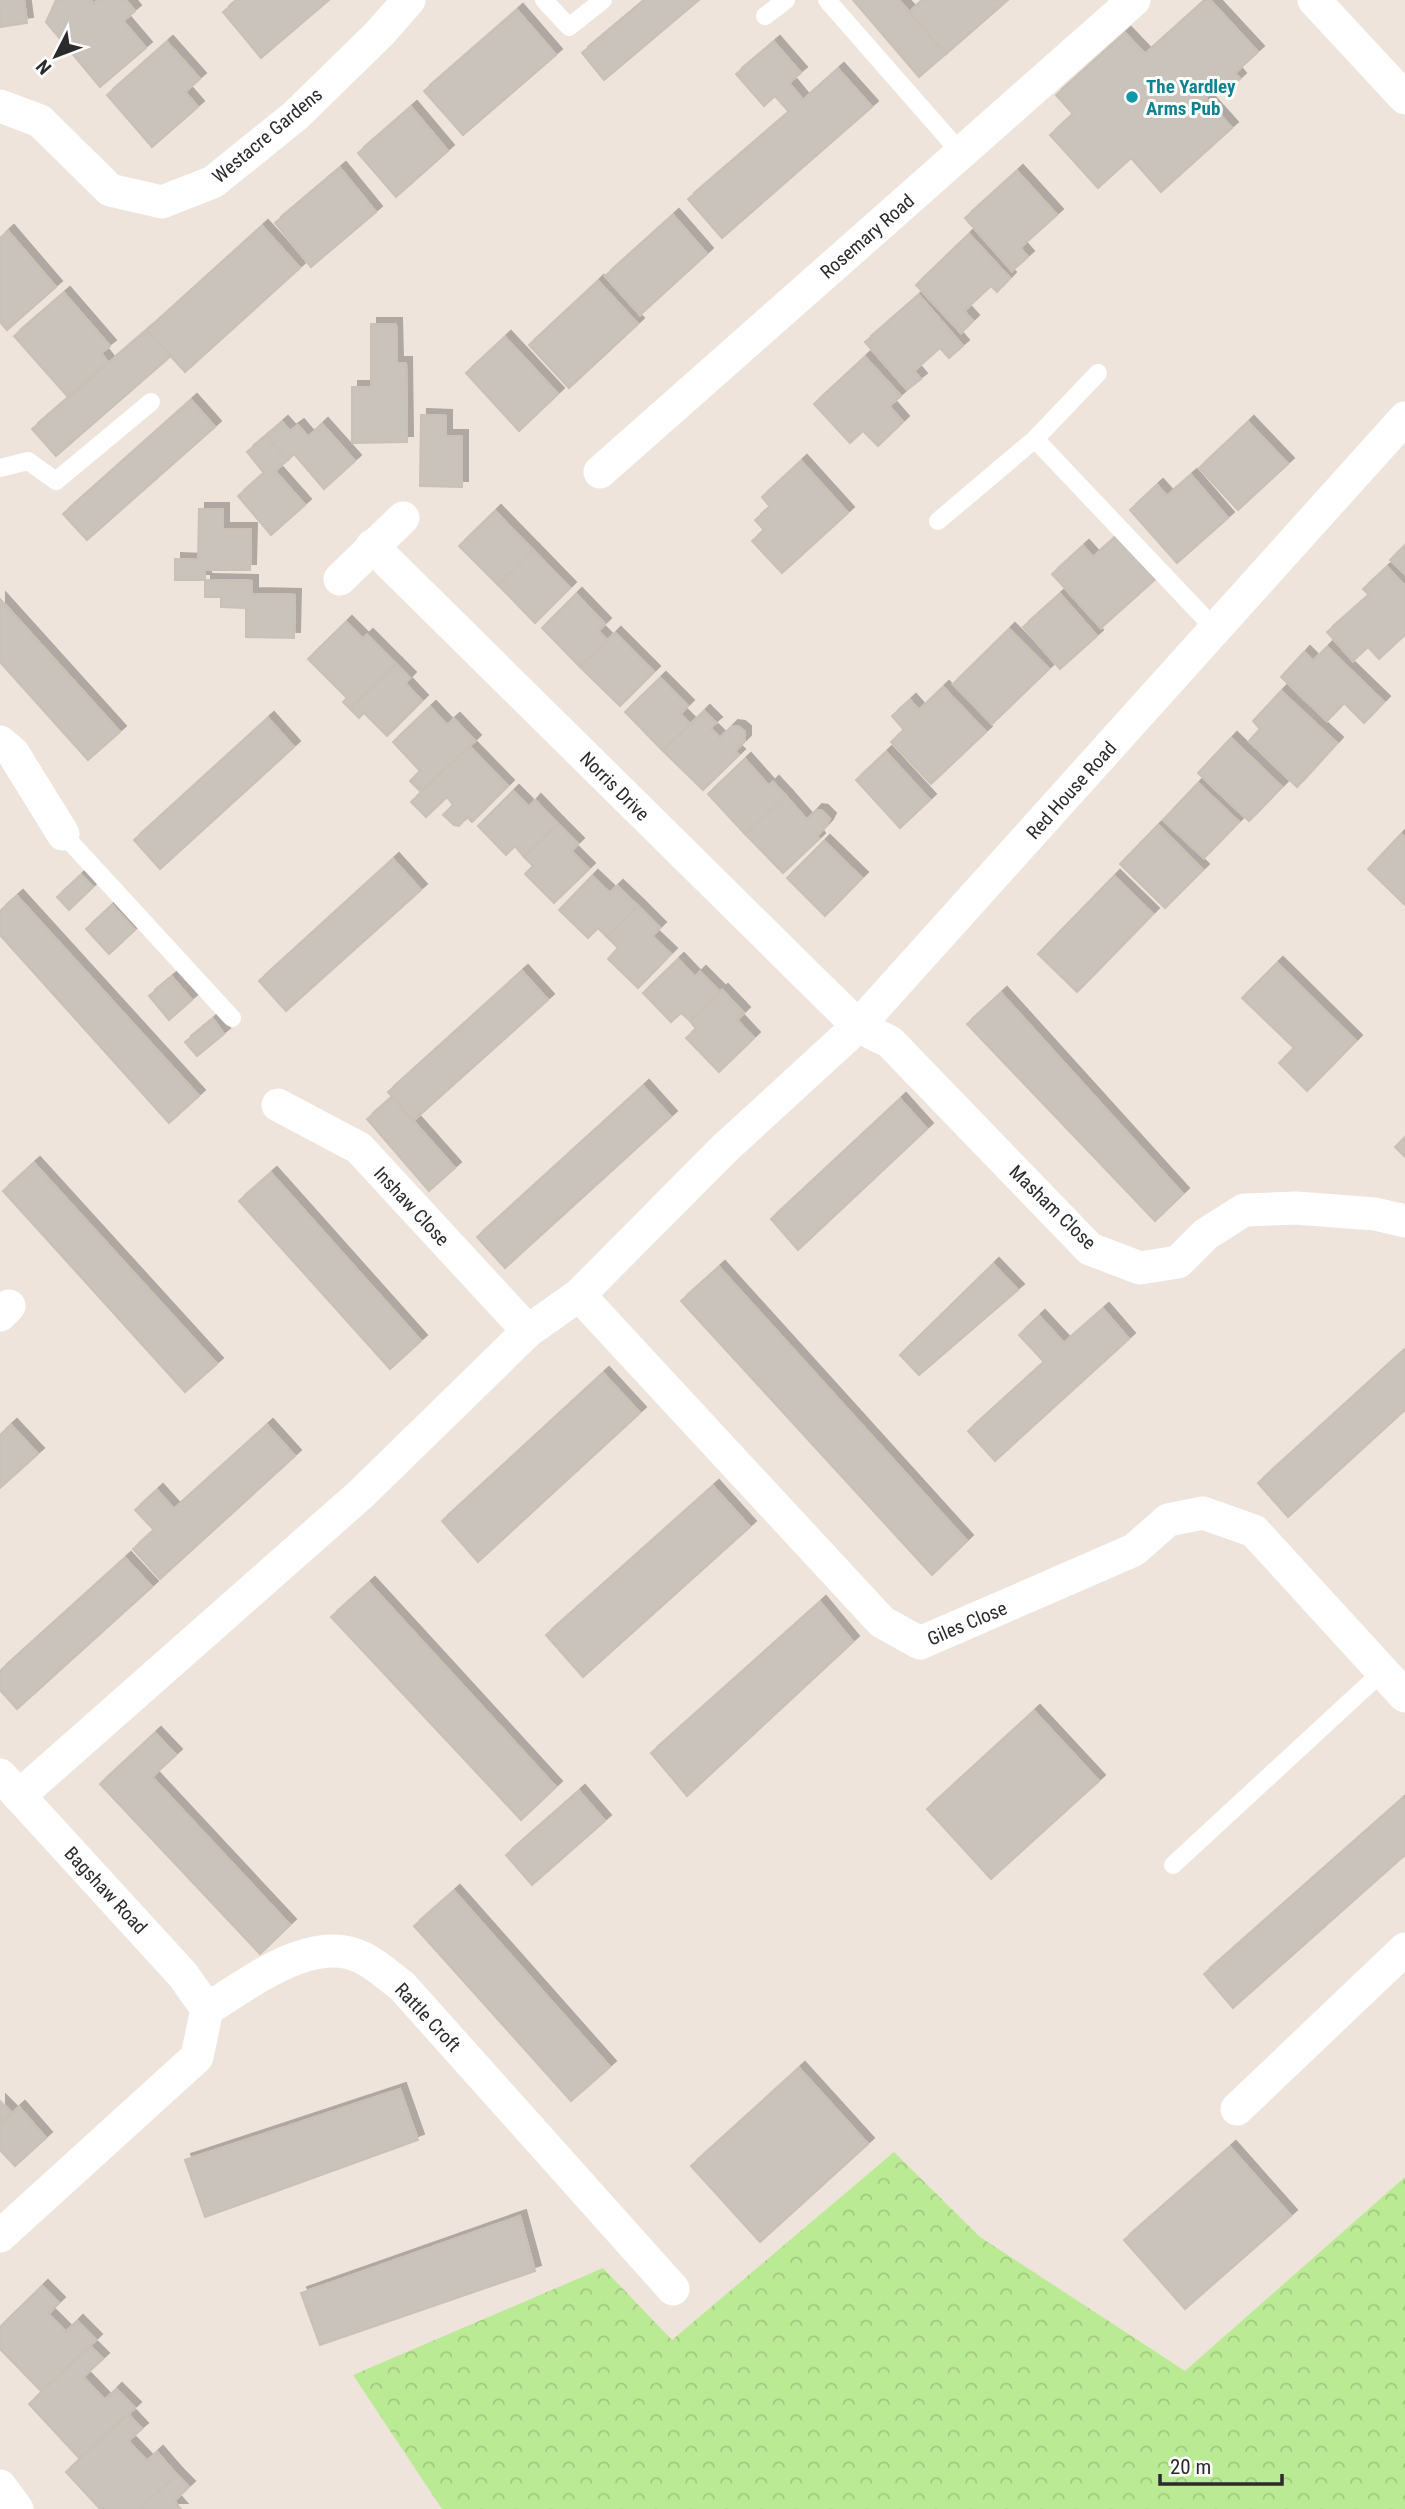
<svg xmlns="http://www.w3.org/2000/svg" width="1405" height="2509" font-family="'Roboto Condensed',sans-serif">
  <defs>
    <pattern id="forest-crowns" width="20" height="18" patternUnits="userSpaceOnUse" patternTransform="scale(1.75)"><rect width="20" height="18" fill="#bbea94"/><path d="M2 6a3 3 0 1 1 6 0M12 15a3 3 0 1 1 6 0" fill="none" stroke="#a1c980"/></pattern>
    <filter id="shadow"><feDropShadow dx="6" dy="-6" stdDeviation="0" flood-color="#0004"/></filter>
  </defs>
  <rect width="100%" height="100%" fill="#eee4dc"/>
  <polygon fill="url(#forest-crowns)" points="894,2152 980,2237 1185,2371 1405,2177 1405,2509 442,2509 353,2375 603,2268 672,2340"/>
  <g fill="#c9c3bb" stroke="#cac0b5" stroke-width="2" filter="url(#shadow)">
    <polygon points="0,0 24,0 27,23 0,27"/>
    <polygon points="56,0 91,0 94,4 98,0 126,0 135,11 123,21 146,48 100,87 46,22"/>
    <polygon points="237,0 329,0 261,58 223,12"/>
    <polygon points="645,0 699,0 604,80 582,53"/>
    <polygon points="853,0 899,0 946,54 919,77"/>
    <polygon points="923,0 1008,0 946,54 909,12"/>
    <polygon points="1205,0 1210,0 1258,52 1235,73 1240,79 1227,91 1220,84 1205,98 1232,128 1161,192 1131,158 1098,188 1050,135 1073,114 1056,95 1125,33 1145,54"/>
    <polygon points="517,10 556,55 463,135 424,91"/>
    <polygon points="167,42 200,79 185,92 198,107 152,147 107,95"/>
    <polygon points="774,42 801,73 789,83 803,100 838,69 872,107 722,238 688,199 789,112 775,96 764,106 736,74"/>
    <polygon points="411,107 448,151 396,197 358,153"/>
    <polygon points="340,168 376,212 311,267 275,223"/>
    <polygon points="1017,171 1057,215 1020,248 1028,257 1012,271 965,218"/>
    <polygon points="673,215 707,254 640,315 605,276"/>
    <polygon points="262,226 300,268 185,372 147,330"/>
    <polygon points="8,231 56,287 7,330 0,322 0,238"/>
    <polygon points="969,234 1010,278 997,292 991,286 964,311 973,321 961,333 916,285"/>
    <polygon points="598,281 638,324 569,388 529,345"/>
    <polygon points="64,293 110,346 101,353 108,362 68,397 14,336"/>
    <polygon points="919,295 963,346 949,358 940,348 914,371 921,379 907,390 865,342"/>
    <polygon points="371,324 396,324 397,363 406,363 407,442 352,443 352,387 371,387"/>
    <polygon points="147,330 171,356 56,456 32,429"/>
    <polygon points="505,337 558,394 519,431 466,373"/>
    <polygon points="865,357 901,396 889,406 903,422 878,446 863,431 850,443 814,404"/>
    <polygon points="191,400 215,427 87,540 63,514"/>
    <polygon points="421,415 446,416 446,436 462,436 462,487 420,486"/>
    <polygon points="282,422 290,431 298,425 308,437 322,424 355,461 324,489 294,454 288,460 266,436"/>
    <polygon points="1248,422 1288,464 1238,510 1199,468"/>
    <polygon points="266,436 288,460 275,471 305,505 271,535 238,496 264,473 247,452"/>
    <polygon points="801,461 848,513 782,573 752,541 764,530 755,520 770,507 762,497"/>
    <polygon points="1191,475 1228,518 1177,563 1130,510 1157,485 1167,496"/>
    <polygon points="199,509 223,509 223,529 251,529 250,570 205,570 205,580 175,580 175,559 198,560"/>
    <polygon points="495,511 533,550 498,585 459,546"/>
    <polygon points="1119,534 1158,577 1101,628 1052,574 1083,546 1093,557"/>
    <polygon points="1405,545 1405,574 1390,560"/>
    <polygon points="533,550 570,588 535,623 498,585"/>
    <polygon points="1387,567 1405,586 1405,635 1379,659 1368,647 1353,661 1327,632 1369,595 1363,589"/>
    <polygon points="205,580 252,581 252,594 295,595 294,638 246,637 246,608 221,607 221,597 205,597"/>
    <polygon points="576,594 605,624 598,631 607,640 580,667 542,628"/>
    <polygon points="1060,594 1097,636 1060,669 1023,627"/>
    <polygon points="0,599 120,732 88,760 0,662"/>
    <polygon points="346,622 363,639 367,635 396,664 350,709 343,702 347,698 308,659"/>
    <polygon points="1009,629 1049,669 992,724 953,684"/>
    <polygon points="615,633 654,672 620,706 580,667"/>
    <polygon points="1327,647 1384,702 1364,723 1344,703 1327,721 1281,677 1304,652 1313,661"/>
    <polygon points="396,664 410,678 405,683 422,701 387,736 364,713 359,718 350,709"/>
    <polygon points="660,678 688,706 680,714 690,724 663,751 625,712"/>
    <polygon points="943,687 986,732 931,784 891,742 904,730 892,716 910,700 919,710"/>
    <polygon points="1281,691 1337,743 1297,787 1249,741 1260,729 1253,721"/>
    <polygon points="430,707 447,725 454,719 475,741 421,792 410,781 420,771 393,742"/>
    <polygon points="704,711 716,723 710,728 720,738 732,726 739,727 745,732 745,741 735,751 739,755 703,790 663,751"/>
    <polygon points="268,718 294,747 160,869 134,840"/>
    <polygon points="1231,738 1282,787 1249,821 1198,773"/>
    <polygon points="469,746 508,786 472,822 467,817 459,826 454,825 443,815 453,805 447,797 426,817 411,802"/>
    <polygon points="886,752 930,800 900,828 856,780"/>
    <polygon points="745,759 769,786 773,782 786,796 745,834 708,794"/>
    <polygon points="1198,783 1239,822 1204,858 1163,820"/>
    <polygon points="513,791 529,807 535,800 558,824 524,857 515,846 506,855 478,826"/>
    <polygon points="786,796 807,820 816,810 822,811 830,819 827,825 817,836 819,839 783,873 745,834"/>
    <polygon points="558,824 578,844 571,851 589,869 554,903 525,874 533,866 524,857"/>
    <polygon points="1158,825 1203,870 1165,908 1120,864"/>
    <polygon points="1401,834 1405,838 1405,905 1368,869"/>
    <polygon points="824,841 862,878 825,916 787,878"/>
    <polygon points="393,859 421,890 286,1011 259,981"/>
    <polygon points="81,875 93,887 69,910 57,897"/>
    <polygon points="592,876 610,893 617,886 638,906 607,937 598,928 588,938 559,910"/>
    <polygon points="1114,876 1153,914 1077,992 1038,954"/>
    <polygon points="17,896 199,1096 169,1123 0,935 0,911"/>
    <polygon points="112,905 135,930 109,954 86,929"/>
    <polygon points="638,906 660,928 652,936 671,954 638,988 608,959 618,948 607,937"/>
    <polygon points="678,959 695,977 700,972 720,992 690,1021 681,1013 671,1022 643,993"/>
    <polygon points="1277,963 1356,1041 1307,1091 1279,1063 1294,1048 1242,998"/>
    <polygon points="522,971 548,1000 413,1121 388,1092"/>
    <polygon points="172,977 192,1000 169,1020 149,996"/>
    <polygon points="722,990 744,1013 737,1020 754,1038 719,1072 686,1038 696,1029 690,1021"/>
    <polygon points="1001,993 1183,1194 1155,1221 967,1024"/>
    <polygon points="213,1019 224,1034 197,1056 185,1042"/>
    <polygon points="643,1086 671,1117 505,1268 477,1237"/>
    <polygon points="392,1097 455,1168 429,1191 367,1119"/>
    <polygon points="900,1099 927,1129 798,1250 771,1219"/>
    <polygon points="1405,1137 1405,1157 1395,1147"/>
    <polygon points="34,1163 217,1364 185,1392 3,1191"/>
    <polygon points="271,1173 421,1341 390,1369 239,1201"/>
    <polygon points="993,1264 1018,1290 919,1375 900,1355"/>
    <polygon points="719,1267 967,1541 932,1575 681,1301"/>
    <polygon points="1103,1309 1129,1339 995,1461 968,1431 1044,1362 1019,1335 1039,1316 1064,1343"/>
    <polygon points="1405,1349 1405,1410 1288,1517 1258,1483"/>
    <polygon points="603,1373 640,1413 478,1562 442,1521"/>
    <polygon points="11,1425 38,1454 0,1488 0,1435"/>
    <polygon points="267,1425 295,1456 160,1579 133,1549 154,1530 135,1510 157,1490 174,1509"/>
    <polygon points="713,1486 750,1527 583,1677 546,1635"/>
    <polygon points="125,1558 152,1587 17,1709 0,1690 0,1671"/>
    <polygon points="369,1583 556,1787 521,1820 331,1617"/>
    <polygon points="820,1602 853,1642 687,1796 651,1753"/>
    <polygon points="1034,1711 1099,1781 991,1879 927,1809"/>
    <polygon points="155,1733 176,1755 152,1777 290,1925 260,1954 100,1784"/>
    <polygon points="579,1791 605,1821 532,1885 506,1855"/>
    <polygon points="1403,1798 1405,1800 1405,1855 1233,2008 1204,1974"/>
    <polygon points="454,1891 610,2067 571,2101 414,1926"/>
    <polygon points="799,2068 868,2144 760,2242 691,2166"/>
    <polygon points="400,2089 418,2140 205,2217 185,2160"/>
    <polygon points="0,2101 12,2113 0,2124"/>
    <polygon points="19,2107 46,2138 15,2166 0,2150 0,2124"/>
    <polygon points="1230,2147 1291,2216 1185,2309 1124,2240"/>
    <polygon points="520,2216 535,2271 320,2345 301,2293"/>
    <polygon points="42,2286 59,2303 48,2314 66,2332 77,2321 96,2340 42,2392 0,2349 0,2327"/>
    <polygon points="90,2346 103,2359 83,2377 105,2400 116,2389 135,2408 80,2459 29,2404"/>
    <polygon points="128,2414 142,2429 128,2441 147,2461 157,2452 177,2475 139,2509 100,2509 66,2472"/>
    <polygon points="177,2475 189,2487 174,2501 181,2509 139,2509"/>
  </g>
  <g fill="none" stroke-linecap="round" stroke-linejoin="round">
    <g stroke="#fff" stroke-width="18">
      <polyline points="544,0 569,27 603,0"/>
      <polyline points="827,0 961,153"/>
      <polyline points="765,16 786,0"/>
      <polyline points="1035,439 1098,373"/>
      <polyline points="0,468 28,461 56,481 151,402"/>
      <polyline points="938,521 1035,439 1215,629"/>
      <polyline points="63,834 232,1018"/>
      <polyline points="1173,1865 1382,1672"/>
    </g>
    <g stroke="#fff" stroke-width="33">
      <polyline points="1314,0 1405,98"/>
      <polyline points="0,106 40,121 110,190 162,202 213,182 295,116 379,34 409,0"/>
      <polyline points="600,472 1134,0"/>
      <polyline points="372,546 858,1026 890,1042 1090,1249 1140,1268 1178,1262 1206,1234 1244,1210 1296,1208 1375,1214 1405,1221"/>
      <polyline points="340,579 403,518"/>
      <polyline points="0,742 13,753 63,834"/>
      <polyline points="278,1105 359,1148 528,1331"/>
      <polyline points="579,1295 882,1622 920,1643 1134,1550 1168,1520 1203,1513 1254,1531 1405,1696"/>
      <polyline points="0,1315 9,1306"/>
      <polyline points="0,1775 183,1975 207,2009"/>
      <polyline points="19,1796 361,1494 528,1331 579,1295 724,1149 858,1026 1405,418"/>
      <polyline points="1237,2109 1405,1949"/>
      <path d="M0,2236L197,2057L207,2009C249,1984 312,1932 363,1958C377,1965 390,1977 402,1986L673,2289"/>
      <polyline points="0,2486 17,2509"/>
    </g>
  </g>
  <circle fill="#0f9aa8" stroke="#fff" stroke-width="2.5" cx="1132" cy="97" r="7"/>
  <g text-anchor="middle" stroke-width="6" stroke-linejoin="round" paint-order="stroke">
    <g font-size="19" font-weight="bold" fill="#0d838f" stroke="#fff" text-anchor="start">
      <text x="1146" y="93">The Yardley<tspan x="1146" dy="22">Arms Pub</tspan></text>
    </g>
    <g font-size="19" fill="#2b2b2b" stroke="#fff">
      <text transform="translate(267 135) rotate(-40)" y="7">Westacre Gardens</text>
      <text transform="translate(867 236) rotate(-41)" y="7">Rosemary Road</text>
      <text transform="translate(615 786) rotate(45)" y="7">Norris Drive</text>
      <text transform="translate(1071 790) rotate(-48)" y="7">Red House Road</text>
      <text transform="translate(412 1206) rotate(47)" y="7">Inshaw Close</text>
      <text transform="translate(1053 1207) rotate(44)" y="7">Masham Close</text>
      <text transform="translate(967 1623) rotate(-23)" y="7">Giles Close</text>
      <text transform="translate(106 1890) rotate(47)" y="7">Bagshaw Road</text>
      <text transform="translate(428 2017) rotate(47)" y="7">Rattle Croft</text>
    </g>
  </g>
  <g transform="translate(56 56) rotate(228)" stroke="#ffffff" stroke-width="5" paint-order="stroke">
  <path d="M0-5L12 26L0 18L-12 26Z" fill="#2b2b2b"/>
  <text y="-10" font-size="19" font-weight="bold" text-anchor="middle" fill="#2b2b2b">N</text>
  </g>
  <path d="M1160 2474v10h122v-10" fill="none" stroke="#2b2b2b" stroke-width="3.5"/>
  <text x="1170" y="2474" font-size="21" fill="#2b2b2b" stroke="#ffffff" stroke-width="5" paint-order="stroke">20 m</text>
</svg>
